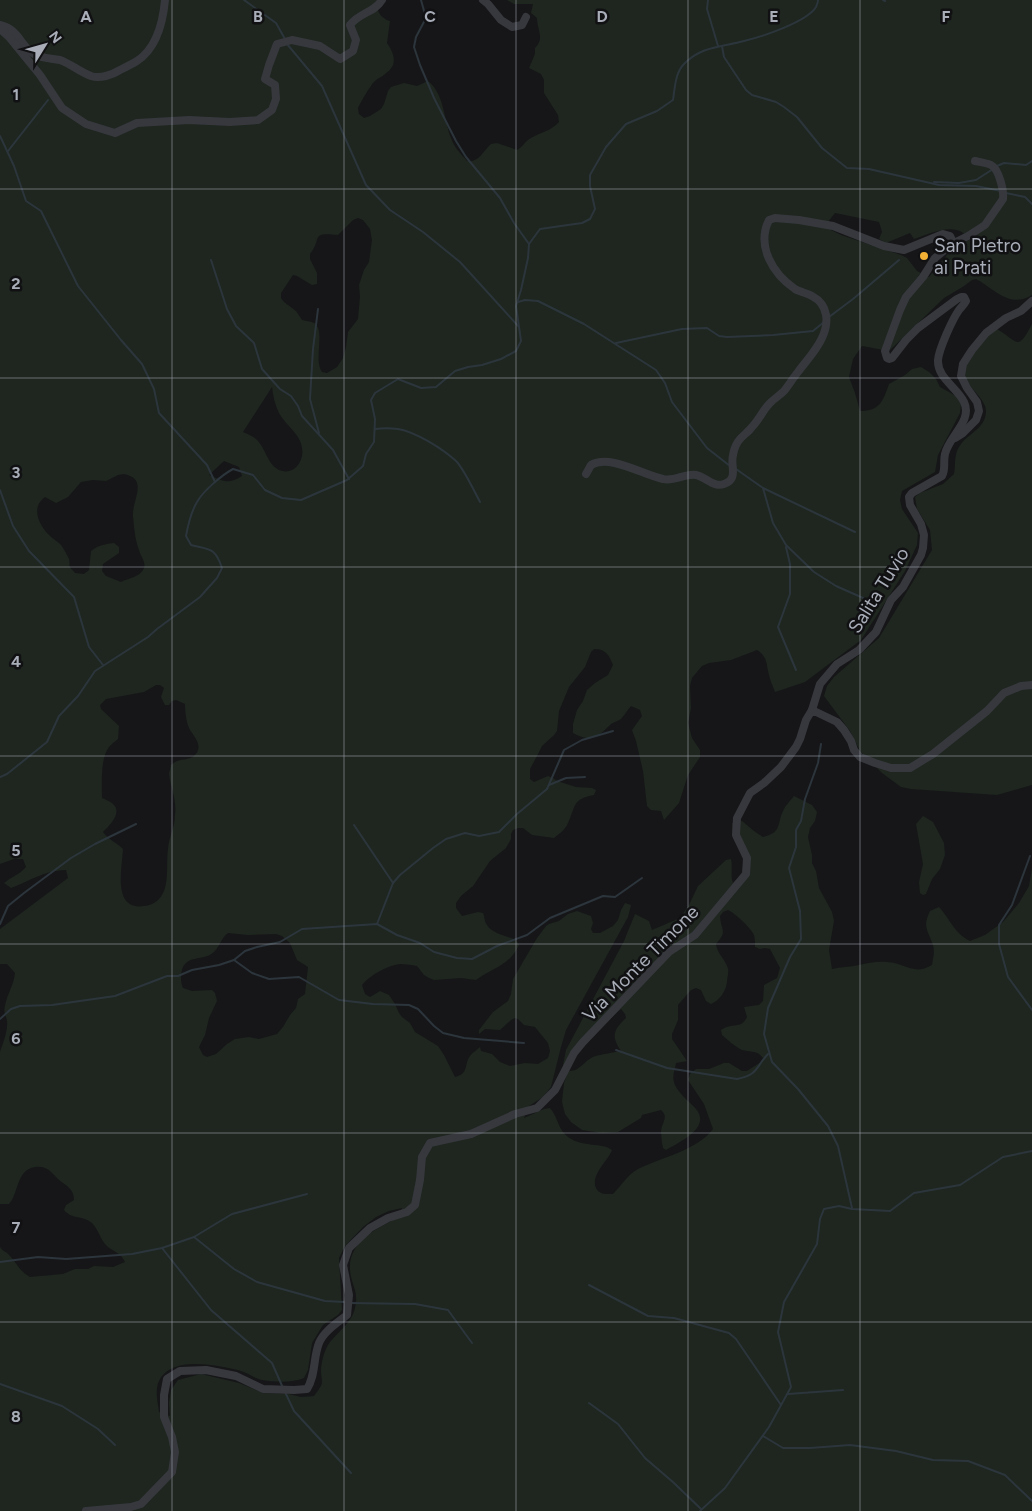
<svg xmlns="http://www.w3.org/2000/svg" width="1032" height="1511" font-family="Figtree,sans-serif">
  <rect width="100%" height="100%" fill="#161618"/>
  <g fill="#1e261f" fill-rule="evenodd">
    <path d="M0,0H377C376,10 380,18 390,21L387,43C395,55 398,65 385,74C382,77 378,78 375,81C371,84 361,102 358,108L359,114L364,118L370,116L381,109L384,104L388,91L391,87L404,83L417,86L428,81C444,93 444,120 451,138C454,147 461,154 467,161C480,162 482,152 491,144L497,143L517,150C523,147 525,141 531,138C541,132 551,131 559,122L558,115L544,93V80L541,74L529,68L535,54V48C545,38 537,30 537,18L531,13L533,4H514L507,0H1032V295C1009,309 995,289 976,279L972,280L964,286L944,298L889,351L862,346L853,359L849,377L855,393L860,411C880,411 883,401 889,384L905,375L912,369L921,367L929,372L936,379L940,387L956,396L961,404L960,413L938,455L935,472L902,491L900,500L902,509L918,533L917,545L905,571L877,615L861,640L805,682L775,692C773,686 770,681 769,675C766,664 768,657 757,650L731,660L709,663L702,666L692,678L690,686L691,708L688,723L692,738L700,750V757L688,775L679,803L664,820L661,811L651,810L647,806L643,771L636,741L632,730L642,716L640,710L631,706C627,710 625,715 621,719C618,721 614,722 611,724C598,737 591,743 573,733V724L577,710L583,701L587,690L595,683L608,675L613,665C609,655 606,649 594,649L591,652L585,667L569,687L559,711L557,731L554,735L542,746L537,756L530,769V779L534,782L548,776L553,778L557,781L576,787L592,788L596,790L594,795C572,799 576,806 568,823C565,830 559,834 554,838L532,835L523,828H518L513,830L511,834V839L506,848L490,861L473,886L461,896L456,903V908L462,916L478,912L483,913C485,917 484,921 487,925C492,934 508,936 516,940L519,945C510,965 493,968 476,980L461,978L434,980L429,978L424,975L417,966C412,965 406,964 401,964C388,965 370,975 362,985L365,994L370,997L380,991L389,995L395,1004L399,1013L402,1017L410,1023L415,1032L438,1046L444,1055L455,1077C469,1074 464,1064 470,1056C473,1052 477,1050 480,1047L481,1051L492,1054L500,1062L510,1066L525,1063L538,1064L548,1058L550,1051L548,1043L535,1027L524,1025L518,1019L515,1018L511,1020L500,1030L485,1029L479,1034V1030L493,1012L508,1001L511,994L513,979L537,938L546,926L549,924L559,921L568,914L577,911L591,916L593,923L591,929L593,933H600L613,926L618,920L621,910L625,903L631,905L628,917L566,1030L561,1047L551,1087L543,1097L529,1106L524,1118L544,1109L550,1108C558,1117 558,1130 568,1137C583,1148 602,1142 612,1150C608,1161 587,1178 598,1191C602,1195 608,1194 613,1194C622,1185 627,1175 638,1169C660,1158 698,1150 713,1129L704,1104L688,1080L690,1074L696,1069H709L724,1063H729L742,1071H747L761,1062L763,1058C757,1049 748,1053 740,1049C733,1045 728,1040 722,1035L721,1030C732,1022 741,1030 747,1017L744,1007L759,1005L763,1001L764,985L777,978L780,968L770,949L765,948L760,949L755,947C755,943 755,939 754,935C751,928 735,913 728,910L723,912L720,916C721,931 728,931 716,944C717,953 724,958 727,966C730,972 727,976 727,982C726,991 720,1000 711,1004L706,1001L701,990L696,988L691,990L678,1005V1020L672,1034V1039L687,1061L676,1063C675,1069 672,1076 674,1082C675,1087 679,1091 682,1095C686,1100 692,1104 696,1109C712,1128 678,1143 666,1150L663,1148C662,1143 661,1136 661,1131C662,1122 669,1117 661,1110L642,1115L641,1118L618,1132L602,1133L582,1130L571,1122L565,1114L562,1102L564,1083L568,1071L563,1065L566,1050L624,941L635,914L649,921L652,930L680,918L689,905L698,886L726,860L731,859C733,867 730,876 733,883L741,875L744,865L743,856L733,838L732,823L742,821L754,831L763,837C783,832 776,824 784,809C786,805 791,800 794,796L812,805L817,812L815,821L810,828L808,837L812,855V863L816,871L819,888L832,912L834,921L829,950L832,969C841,967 850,967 859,965C869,963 877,961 887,962C906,963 913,976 932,965C933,958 935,952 933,945C928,930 922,927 930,911L939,907C950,919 954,933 970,941L985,935L1003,922L1019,903L1029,886L1032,868V1511H0V1247C3,1252 6,1251 9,1255C17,1263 19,1271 30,1277L63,1274L75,1269H88L94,1266L113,1267L125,1262C121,1252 112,1252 105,1244C100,1238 98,1229 92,1223C83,1215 72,1220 64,1210L66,1205L74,1200C74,1188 66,1186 58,1179C50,1171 47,1166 35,1167C16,1170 19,1193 9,1204H0V1052C3,1043 8,1031 7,1021C6,1015 3,1013 5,1006C7,994 14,985 15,973L7,964H0V929L68,878L66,870C43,871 32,880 11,888L4,883C11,877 19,875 26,867L23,859H14L0,864ZM835,213L879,222L882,232L879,239L886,243L910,233L914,239C927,235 943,227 957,230C962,231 967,236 971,239L951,250L929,277L917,271L907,258L901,255L841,235L831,230L828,222ZM358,218L363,220L370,229L372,240L369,262L364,270L359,285L360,297L358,319L348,332L346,347L343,358L337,367L327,373L322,372C313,359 326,330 314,323C310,321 305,321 302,320L296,311L284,302L281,298V293L293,275L297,276L312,285L317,284V273L310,259V254C323,238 309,232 338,235L353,220ZM272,387C273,396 275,405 279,413C288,429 305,436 302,456C301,461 298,466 294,469C289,472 284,472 279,470C267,464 266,448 256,439C253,436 247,434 243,432ZM224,461L239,467L242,476C228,485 223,481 209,475ZM124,474C149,479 132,500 133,516C134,527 135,540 139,550C141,557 146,562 144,568C141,577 128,578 121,582L106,576L102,571L103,564L119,553V547L114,543C105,544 99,545 91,551L89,570L84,574L75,573C74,571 71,569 70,567C69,565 70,562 69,559C67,555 64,549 61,545C57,541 53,539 49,535C38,524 31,507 45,497L56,503L68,497L81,482L93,480L106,481L118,475ZM156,685H160L164,688L161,697L165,705H169L172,701L176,700L185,704C185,711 186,721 189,728C193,736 205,746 194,756C189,760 181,759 175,762L171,765L169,774C171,788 177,801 175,815C175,827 169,837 168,849C166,862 169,878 164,891C160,900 154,905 144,906C112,911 122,868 123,849C116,842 109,840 103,832C109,826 123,813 113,804C110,801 106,800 102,798C102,785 100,758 109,747C111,744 115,742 118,739L119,726L101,709L100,705L106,699L144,692ZM228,933L248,935L276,934L282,936L290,943L297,960L308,967L305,994L298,999L296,1008L290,1015L283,1027L277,1034L259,1039L249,1037L235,1039L227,1044L216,1054L207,1057L203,1055L199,1047L205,1035L209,1018L217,1001L215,993L212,990L192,991L183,988C181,983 181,981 181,976C183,952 202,963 214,952C220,946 221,938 228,933ZM621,1009L625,1014L626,1018C613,1030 611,1037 621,1051C616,1052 597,1055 593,1057C584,1061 579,1072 569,1071L578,1053L608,1021ZM402,1208L399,1217C378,1228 348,1241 350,1270C351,1285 359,1290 355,1308C352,1323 336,1333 328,1345C324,1352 321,1363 321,1371C321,1375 322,1379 322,1383C321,1387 317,1392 314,1396L301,1397L289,1394L263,1393L239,1383L201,1374L178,1380L171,1390L169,1403L170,1416L159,1412C158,1404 156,1396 157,1388C163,1353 218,1365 241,1371C249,1373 255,1379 262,1380C276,1382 292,1383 304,1378L308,1370L312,1343L323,1325L338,1315L342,1310L339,1258L345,1246L363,1227L376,1217L389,1211Z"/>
    <path d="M1032,324V785L997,795L911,789L901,787L882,773L860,751L850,731L824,696L827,686L834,677L879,638L932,550L930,530L917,509L915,497L920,493L943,484L954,474C956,464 953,454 961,444C969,433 986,428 986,411C986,401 974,392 969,384C966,380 965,375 964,370L970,356L992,332L997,329C1018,341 1017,353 1032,324Z"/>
    <polygon points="923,816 933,822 944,843 945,855 940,869 932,879 926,894 923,895 920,893 919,882 923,864 916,824"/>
  </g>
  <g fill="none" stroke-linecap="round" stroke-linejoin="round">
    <g stroke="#2c353c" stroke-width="2">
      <polyline points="244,0 276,23 285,39"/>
      <polyline points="421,0 426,18 416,37 414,47 420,65 434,98 456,141 466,157 500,198 514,223 529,244"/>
      <polyline points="708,0 707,9 718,46"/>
      <polyline points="883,0 885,1"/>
      <polyline points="287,44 322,86 366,185 390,210 423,232 460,262 519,327"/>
      <polyline points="722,46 724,57 746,90 752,95 776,102 784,107 797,117 822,148 847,168 869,169 939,185 976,186 1001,191"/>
      <polyline points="0,136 14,166 26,201 41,211 78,286 121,340 142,364 154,389 159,413 207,465 215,482"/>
      <polyline points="8,151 48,100"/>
      <polyline points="997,166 1004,163 1026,165 1032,161"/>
      <polyline points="934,182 959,183 976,180 993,169"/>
      <polyline points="1006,193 1025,197 1032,204"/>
      <polyline points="211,260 227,309 236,326 254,343 262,369 280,389 291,396 298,406 302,416 333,450 349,479"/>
      <polyline points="518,302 525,300 538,301 584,324 656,370 665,383 672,402 707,448 730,466"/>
      <polyline points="318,309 313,349 310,399 319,433"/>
      <polyline points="829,317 853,299 899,260"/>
      <polyline points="616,343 682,329 707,328 719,336 727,337 773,335 813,331 824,322"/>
      <path d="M375,429C383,428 390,428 398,429C416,432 443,449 456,461C464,469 474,491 480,502"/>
      <polyline points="736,469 763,488 855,532"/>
      <polyline points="763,488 773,523 786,545 814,572 836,586 879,605"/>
      <polyline points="0,490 13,526 29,551 74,597 89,647 103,665"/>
      <polyline points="786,547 790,564 790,594 778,627 796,670"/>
      <polyline points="821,744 818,763 805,799 801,821 796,830 796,847 789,868 800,911 801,939 790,957 768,1008 764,1034 772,1062 798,1089 828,1126 838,1146 852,1208"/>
      <path d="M0,777L7,774L47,742L59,716L78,696L95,671L148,637L157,629L200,597L217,578L222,568C215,547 210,550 191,545L186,536C188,525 191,512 197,502C203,491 222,475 233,469L253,475L265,490L282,498L301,500L347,480L363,466L366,454L374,442L375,419L371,400L375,393L398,379L421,388L436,387L455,371L468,367L482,365L501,359L516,351L521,341L516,306L521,290L528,258L529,244L540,229L582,223L590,219L595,209L590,186V175L606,147L626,124L657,111L673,100C675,88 675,73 684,64C701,46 722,47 744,41C761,37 807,22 816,7C817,5 818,2 818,0"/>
      <polyline points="549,785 566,778 585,777"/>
      <polyline points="354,825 393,883"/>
      <polyline points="1030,856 1012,905 999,925 999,944 1008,977 1032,1010"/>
      <polyline points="0,924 8,906 24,893 71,858 95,844 136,824"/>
      <polyline points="377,924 393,883 400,875 433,848 446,839 465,833 479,836 499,832 517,814 547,789 564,750 582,740 613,731"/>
      <polyline points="234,960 252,973 269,979 299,977 339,1000 373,1004 409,1005 418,1009 434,1026 443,1033 464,1038 524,1043"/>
      <polyline points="0,1019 11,1009 20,1006 52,1005 115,996 167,976 178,976 192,970 219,965 234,960 245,951 257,947 280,942 302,929 377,924 397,935 420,943 434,952 457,958 472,959 497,946 527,935 550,918 603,896 615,897 642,878"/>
      <path d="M616,1050L667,1068L737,1079C758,1075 755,1068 768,1054"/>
      <polyline points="194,1237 234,1269 257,1282 325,1301 345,1302"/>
      <polyline points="162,1248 211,1310 272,1363 283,1388"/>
      <polyline points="0,1262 38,1257 66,1259 132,1254 162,1248 194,1237 232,1214 307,1194"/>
      <polyline points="589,1285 648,1316 674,1318 729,1333 736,1339 781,1405"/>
      <polyline points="349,1303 415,1304 448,1310 472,1343"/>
      <polyline points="0,1384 62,1406 98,1429 115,1445"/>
      <polyline points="285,1392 294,1411 351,1473"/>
      <polyline points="788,1394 843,1390"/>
      <polyline points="589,1403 618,1424 645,1458 674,1483 701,1509"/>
      <polyline points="763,1436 783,1448 810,1448 850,1445 896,1451 933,1460 968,1461 1005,1475 1032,1501"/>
      <polyline points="700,1511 725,1488 769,1427 791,1387 778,1332 784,1302 817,1244 820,1219 824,1209 839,1206 852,1209 890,1211 914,1193 960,1185 1003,1157 1032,1151"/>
    </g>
    <g stroke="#37383d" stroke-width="8">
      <polyline points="483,0 488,4 501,20 512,27 522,25 526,17"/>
      <path d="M0,25C19,29 21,47 34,54C43,59 51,58 60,60C71,64 80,72 91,76C100,79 112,75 120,70C126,67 132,64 137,61C157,48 163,22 165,0"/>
      <path d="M0,29L9,37L40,75L62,108L86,124L115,133L137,123L189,120L230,122L258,120L272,110L276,99L275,85L265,79L269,65L277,44L292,40L320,46L340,59L353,51L356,40L350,25C360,12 374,13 382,0"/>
      <polyline points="955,438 963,433 976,420 979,411 977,402 967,388 961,376 963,364 972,350 986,333 1006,318 1021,311 1032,301"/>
      <path d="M586,474L591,465C610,454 643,475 663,479C674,482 685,473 696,475C706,477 714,488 724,484C739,479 730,466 733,455C734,449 737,442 741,438C745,434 749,431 752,427C759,420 763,410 770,403C774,399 780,395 784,391C789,385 793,378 798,372C806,361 816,351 822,338C829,323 829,305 812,296C807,293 800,292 795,289C773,274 756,246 769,220L775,218L799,220L833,226L884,246L904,250L943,234L950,236L952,240V244"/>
      <path d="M812,710L820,684L837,664L859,650L876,632L891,600L903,587L921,555L923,548L924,535L921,524L910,505L909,497L912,493L942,476C946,469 943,462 945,454C949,436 973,421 964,402C957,387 937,378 938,360C939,349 952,320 959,310C961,307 964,305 966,301L964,297H961L957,299L918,328L906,340L892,358L889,359L887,358L885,351L900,310L906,297L923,277L935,258L952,244L968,236L985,225L1003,199C1004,191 999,169 991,165C987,163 980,162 975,161"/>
      <path d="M86,1511L131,1507L141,1504L172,1472L175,1452L172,1437L164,1417V1395L167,1379L180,1371L206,1370L236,1376L263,1389L294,1390L307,1389C316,1375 313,1358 319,1343C324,1331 337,1323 347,1315L349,1295L343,1265L349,1248L370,1228L388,1218L407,1212L415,1205L420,1180L422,1157L430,1143L471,1134L515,1114L537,1108L555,1090L574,1053L583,1042L669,952L695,935L746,874L747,858L736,835L737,818L750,793L764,783L781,767L796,747L800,739L806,720L812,710L837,722L844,730L851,741L854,750L860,757L875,763L891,768H910L933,754L987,711L1004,693L1021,686L1032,685"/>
    </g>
  </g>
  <path fill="none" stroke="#a8adb8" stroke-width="1" stroke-opacity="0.55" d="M172,0V1511M344,0V1511M516,0V1511M688,0V1511M860,0V1511M0,189H1032M0,378H1032M0,567H1032M0,756H1032M0,944H1032M0,1133H1032M0,1322H1032"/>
  <circle fill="#f2b134" stroke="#111113" stroke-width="2" cx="924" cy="256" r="5"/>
  <g text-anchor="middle" stroke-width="5" stroke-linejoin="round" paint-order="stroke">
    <g font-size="19" fill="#a8adb8" stroke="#111113" text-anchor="start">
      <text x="934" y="252">San Pietro<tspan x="934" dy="22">ai Prati</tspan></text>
    </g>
    <g font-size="19" fill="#a8adb8" stroke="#111113">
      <text transform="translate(878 590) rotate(-58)" y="7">Salita Tuvio</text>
      <text transform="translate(640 963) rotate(-45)" y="7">Via Monte Timone</text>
    </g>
  </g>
  <g font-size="16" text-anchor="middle" font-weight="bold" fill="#a8adb8" stroke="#111113" stroke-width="5" stroke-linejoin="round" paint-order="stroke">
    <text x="86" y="22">A</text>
    <text x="258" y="22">B</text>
    <text x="430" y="22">C</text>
    <text x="602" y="22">D</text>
    <text x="774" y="22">E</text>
    <text x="946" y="22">F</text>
    <text x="16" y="100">1</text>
    <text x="16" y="289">2</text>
    <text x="16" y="478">3</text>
    <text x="16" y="667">4</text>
    <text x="16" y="856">5</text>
    <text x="16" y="1044">6</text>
    <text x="16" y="1233">7</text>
    <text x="16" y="1422">8</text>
  </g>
  <g transform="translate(45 45) rotate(53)" stroke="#111113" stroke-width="4" paint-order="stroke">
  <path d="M0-4L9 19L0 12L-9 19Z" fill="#a8adb8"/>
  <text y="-8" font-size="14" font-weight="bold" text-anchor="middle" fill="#a8adb8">N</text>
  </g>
</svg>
